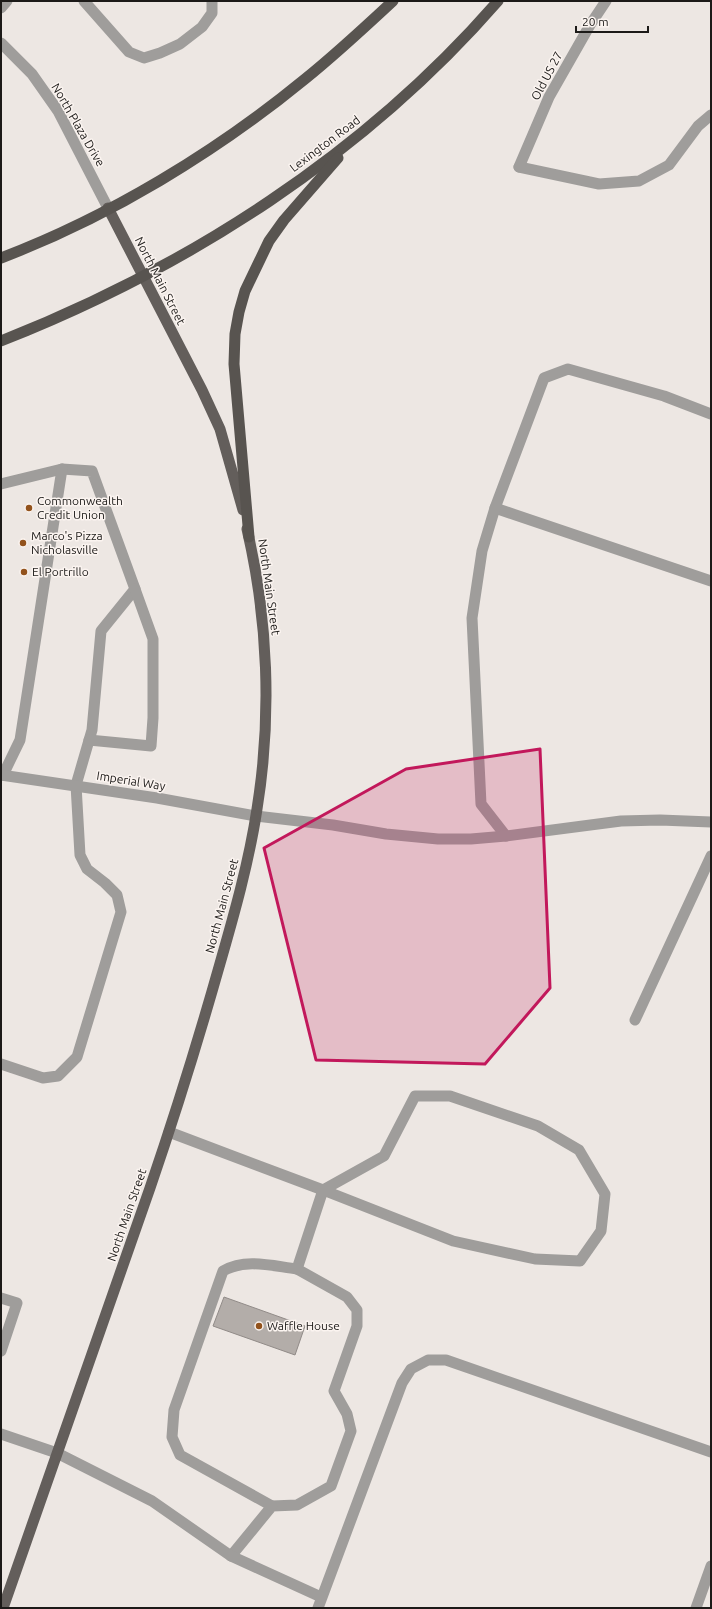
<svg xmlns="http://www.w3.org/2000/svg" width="712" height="1609" font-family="Ubuntu,sans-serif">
  <rect width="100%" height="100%" fill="#ede7e3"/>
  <polygon fill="#b3ada9" stroke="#918b88" points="224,1297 305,1326 295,1355 213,1326"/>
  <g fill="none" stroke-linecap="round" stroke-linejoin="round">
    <g stroke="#9f9d9b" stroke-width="11">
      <polyline points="84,1 129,52 144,58 160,53 180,44 202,27 212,13 212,1"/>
      <polyline points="1,8 7,1"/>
      <polyline points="519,167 599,184 639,181 669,165 698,126 711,115"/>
      <polyline points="1,484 62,469 92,471 135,589 101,631 92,730 76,785 80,855 87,869 105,883 117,895 121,912 77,1057 58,1076 43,1078 1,1064"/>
      <polyline points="495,508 711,581"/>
      <polyline points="89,740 151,746 153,718 153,639 135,589"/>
      <polyline points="3,775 20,740 62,469"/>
      <polyline points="506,836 481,804 472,618 482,551 495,508 544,378 568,369 664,396 711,414"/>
      <polyline points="635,1020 711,856"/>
      <polyline points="169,1132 323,1190 384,1156 415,1096 450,1096 538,1126 579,1150 605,1194 601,1231 580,1261 535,1259 453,1241 323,1190 297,1269 347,1297 357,1310 357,1326 334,1391 347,1414 351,1431 331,1486 297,1505 272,1506 231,1556"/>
      <polyline points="1,1298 17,1303 1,1351"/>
      <polyline points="1,1434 57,1453"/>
      <path d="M272,1506L180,1455L172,1437L174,1410L223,1271C246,1258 272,1266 297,1269"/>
      <polyline points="318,1608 402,1383 411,1369 428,1360 446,1360 711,1452"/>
      <polyline points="696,1608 711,1566"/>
    </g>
    <g stroke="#9f9d9b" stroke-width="11">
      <polyline points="1,43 32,74 58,111 108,208"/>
      <polyline points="519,167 549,97 590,25 606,1"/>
      <polyline points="1,775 157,798 256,816 333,825 386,834 438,839 471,839 506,836 621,821 660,820 711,822"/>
      <polyline points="57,1453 152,1501 231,1556 321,1597"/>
    </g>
    <g stroke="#635e5b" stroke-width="11">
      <polyline points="108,208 202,390 220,429 243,510"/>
      <path d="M3,1608C52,1468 101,1328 150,1188C175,1115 198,1041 219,967C234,915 249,862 257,809C272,716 268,619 247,529"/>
    </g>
    <g stroke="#585450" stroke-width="11">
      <path d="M1,258C109,217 216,152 305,79C335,55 364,28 393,1"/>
      <path d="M1,341C189,267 365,154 498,1"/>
      <polyline points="249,537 234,364 235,334 239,312 245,291 269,241 284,220 338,158"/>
    </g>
  </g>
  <path fill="#c2185b" fill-opacity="0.2" stroke="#c2185b" stroke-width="3" stroke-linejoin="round" d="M540,749L550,988L485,1064L316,1060L264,848L406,769Z"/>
  <g fill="#92521c" stroke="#fbf4f0" stroke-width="1.5">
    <circle cx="29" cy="508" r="4"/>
    <circle cx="23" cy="543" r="4"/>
    <circle cx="24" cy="572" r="4"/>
    <circle cx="259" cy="1326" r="4"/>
  </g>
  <g text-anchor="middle" stroke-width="3" stroke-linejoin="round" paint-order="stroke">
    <g font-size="12" fill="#1c1a18" stroke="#fbf4f0">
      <text transform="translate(547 76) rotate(-62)" y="4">Old US 27</text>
      <text transform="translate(78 125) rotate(60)" y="4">North Plaza Drive</text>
      <text transform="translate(325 144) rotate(-37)" y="4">Lexington Road</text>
      <text transform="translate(160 281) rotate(63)" y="4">North Main Street</text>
      <text transform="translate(269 587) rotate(82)" y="4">North Main Street</text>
      <text transform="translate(131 781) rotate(9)" y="4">Imperial Way</text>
      <text transform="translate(222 906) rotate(-75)" y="4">North Main Street</text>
      <text transform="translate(127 1215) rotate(-71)" y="4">North Main Street</text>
    </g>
    <g font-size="12" fill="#1c1a18" stroke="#fbf4f0" text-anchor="start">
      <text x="37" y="505">Commonwealth<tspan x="37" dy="14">Credit Union</tspan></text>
      <text x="31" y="540">Marco's Pizza<tspan x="31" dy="14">Nicholasville</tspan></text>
      <text x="32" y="576">El Portrillo</text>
      <text x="267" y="1330">Waffle House</text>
    </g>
  </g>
  <rect width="712" height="1609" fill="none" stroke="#1c1a18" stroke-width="4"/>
  <path d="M576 26v6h72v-6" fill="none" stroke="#1c1a18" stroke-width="2"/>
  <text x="582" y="26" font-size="12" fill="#1c1a18" stroke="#fbf4f0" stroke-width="3" paint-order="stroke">20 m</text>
</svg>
